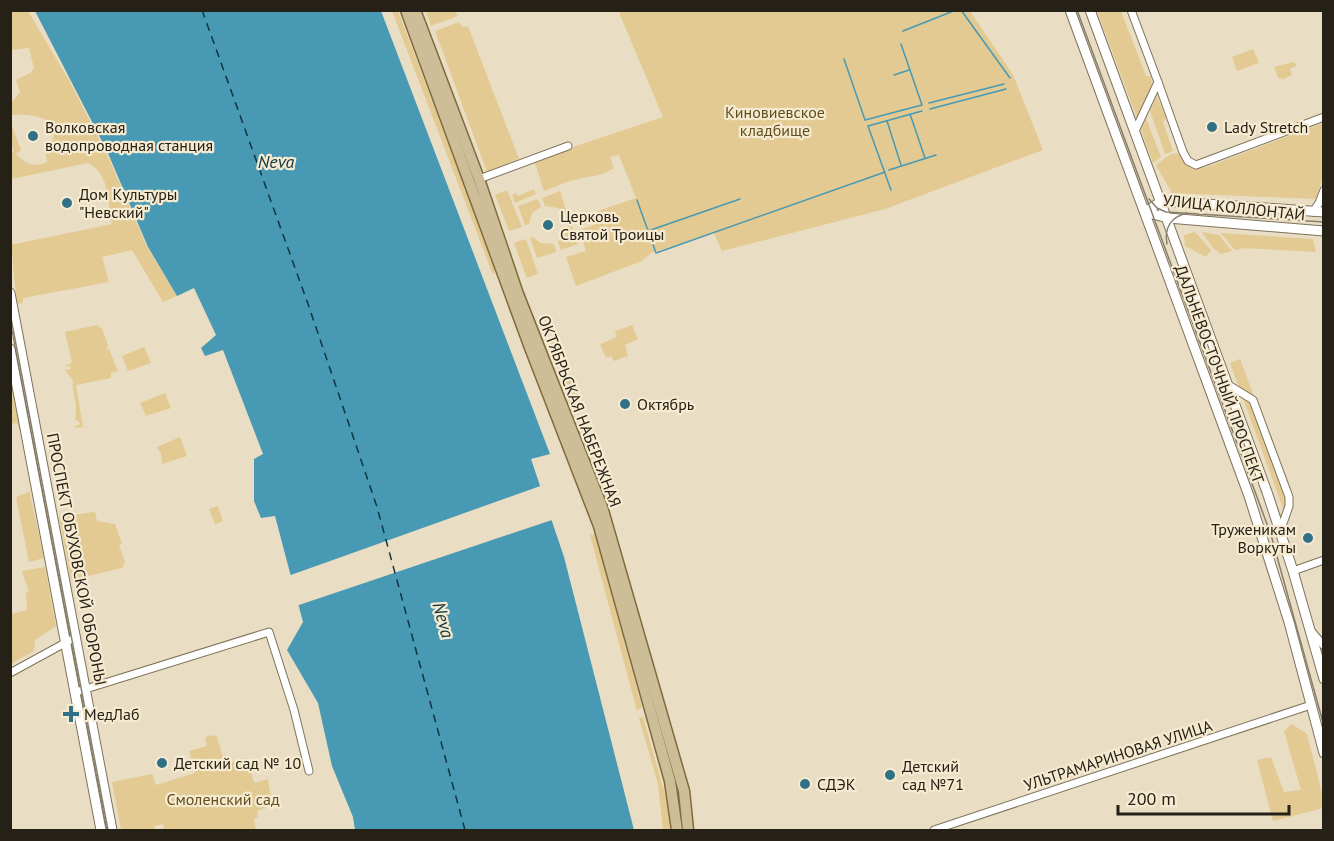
<svg xmlns="http://www.w3.org/2000/svg" width="1334" height="841" font-family="'PT Sans',sans-serif">
  <rect width="100%" height="100%" fill="#e9ddc3"/>
  <g fill="#e2ca92">
    <path d="M11,10L28,11L70,82L109,159L147,247L177,296L163,302L132,250L102,257L109,282L23,298V303L17,304L11,243L15,244L112,224C107,204 111,174 88,163L11,179V152L14,151L11,142V123L21,150L16,154C26,164 33,168 47,162L46,154C68,120 39,113 11,115L12,102L20,92L16,80L30,73L34,68L29,48L11,50Z"/>
    <path d="M618,10L970,11L1013,75L1043,150L885,209L722,251L714,233L651,253L642,261L576,286L566,257L586,251L579,230L594,225L592,218L598,211L636,198L619,155L610,157L614,168C599,177 595,175 578,179C567,181 555,187 544,191L534,160L663,117Z"/>
    <polygon points="392,11 398,11 496,268 493,275"/>
    <polygon points="426,11 455,11 458,16 431,26"/>
    <polygon points="1097,11 1121,11 1146,76 1151,76 1152,87 1137,118"/>
    <polygon points="459,22 462,27 468,26 519,159 487,172 435,31"/>
    <polygon points="1253,49 1259,63 1237,71 1232,57"/>
    <polygon points="1293,62 1297,65 1290,69 1292,75 1284,79 1278,78 1274,67"/>
    <polygon points="1157,96 1166,118 1163,122 1173,151 1165,154 1150,111"/>
    <polygon points="1146,118 1161,157 1153,163 1141,130"/>
    <polygon points="1323,123 1323,176 1316,199 1172,193 1156,165 1171,154 1181,153 1186,164 1195,168 1207,167"/>
    <polygon points="534,189 536,194 515,203 512,195 516,193 518,196"/>
    <polygon points="507,190 522,227 509,231 495,195"/>
    <polygon points="560,191 568,216 566,217 558,208 545,206 542,198"/>
    <polygon points="538,199 541,207 532,213 529,224 525,225 518,206"/>
    <polygon points="570,220 578,244 561,250 558,242 566,233"/>
    <polygon points="1195,232 1211,250 1206,257 1185,246 1184,235"/>
    <polygon points="1202,232 1219,235 1232,251 1221,254 1213,248"/>
    <polygon points="1221,233 1313,239 1316,252 1244,248 1235,250"/>
    <polygon points="533,237 541,243 554,244 556,252 537,258 530,238"/>
    <polygon points="526,239 538,274 527,278 514,243"/>
    <path d="M97,325L102,329L108,345L106,349H109L118,371L111,373V378L76,385L83,427L76,428L75,426L81,424L75,419C79,400 71,393 73,380L65,370L71,369L70,366L64,367L72,362L65,332Z"/>
    <polygon points="632,325 638,339 625,345 628,356 614,361 611,356 606,358 600,344 617,337 615,331"/>
    <polygon points="557,340 566,363 560,365 551,342"/>
    <polygon points="144,347 151,363 128,371 122,356"/>
    <polygon points="1240,359 1271,442 1252,395 1239,387 1230,363"/>
    <polygon points="571,375 578,394 572,397 564,377"/>
    <polygon points="11,376 21,434 17,423 11,424"/>
    <polygon points="1234,390 1282,517 1281,521"/>
    <polygon points="165,393 171,408 146,416 140,403"/>
    <polygon points="1241,393 1249,398 1287,500 1284,511"/>
    <polygon points="180,437 187,456 162,464 161,454 157,447"/>
    <polygon points="28,485 44,558 29,562 16,497 29,492"/>
    <polygon points="218,506 223,521 215,524 209,509"/>
    <polygon points="95,512 97,521 115,524 122,544 119,545 125,562 122,568 71,580 59,517"/>
    <polygon points="595,534 642,707 637,711 590,535"/>
    <polygon points="45,567 56,626 35,640 34,651 11,664 11,614 27,610 26,593 29,592 22,571"/>
    <polygon points="643,717 666,798 670,830 663,830 658,784 639,718"/>
    <polygon points="1292,724 1307,734 1323,797 1323,808 1273,821 1257,760 1271,757 1284,792 1301,790 1284,731"/>
    <polygon points="214,735 217,737 225,764 247,758 254,783 268,779 272,805 257,811 258,818 254,819 256,830 164,830 163,824 154,826 155,830 121,830 112,782 152,774 156,785 195,773 189,751 207,746 205,737"/>
  </g>
  <polygon fill="#4899b3" points="35,11 381,11 550,454 531,459 564,557 634,830 355,830 353,817 332,766 318,703 287,650 303,622 275,516 261,518 254,501 254,459 263,454 223,350 205,356 201,348 216,335 194,288 177,296 148,247 107,151"/>
  <polygon fill="#e9ddc3" points="543,485 555,519 296,606 288,576"/>
  <g fill="none" stroke-linecap="round" stroke-linejoin="round">
    <g stroke="#4899b3" stroke-width="1.5">
      <polyline points="961,10 1010,78"/>
      <polyline points="903,31 956,10"/>
      <polyline points="844,59 865,120 922,105 901,44"/>
      <polyline points="894,75 909,70"/>
      <polyline points="929,103 1004,84"/>
      <polyline points="930,109 1006,89"/>
      <polyline points="910,114 925,158"/>
      <polyline points="887,121 901,165"/>
      <polyline points="889,170 936,155"/>
      <polyline points="891,190 868,126 922,111"/>
      <polyline points="637,200 656,253 885,172"/>
      <polyline points="648,231 740,199"/>
    </g>
    <polyline stroke="#0f3641" stroke-width="1.5" stroke-dasharray="8 6" stroke-linecap="butt" points="202,10 308,304 377,507 465,830"/>
    <defs>
      <g id="minor">
        <polyline points="1131,10 1158,82 1135,131"/>
        <polyline points="1158,82 1183,152 1188,161 1196,165 1324,117"/>
        <polyline points="479,179 568,146"/>
        <polyline points="1313,212 1319,203 1324,190"/>
        <polyline points="1227,384 1253,400 1289,497 1289,506 1280,532"/>
        <polyline points="1293,571 1324,560"/>
        <polyline points="1312,632 1324,646"/>
        <polyline points="10,673 76,637"/>
        <polyline points="76,692 269,632 294,710 309,771"/>
        <polyline points="934,830 1311,705"/>
      </g>
      <g id="secondary">
        <polyline points="1070,10 1249,496 1289,622 1324,753"/>
        <polyline points="1090,10 1267,492 1293,571 1324,679"/>
        <polyline points="1145,212 1162,201 1324,212"/>
        <polyline points="1145,212 1168,218 1324,231"/>
        <polyline points="10,293 112,830"/>
        <polyline points="10,349 101,830"/>
      </g>
      <g id="primary">
        <polyline points="406,10 529,345 599,526 670,781 677,830"/>
        <polyline points="415,10 479,179 518,294 602,507 684,791 688,830"/>
      </g>
    </defs>
    <use href="#minor" stroke="#7d735b" stroke-width="9"/>
    <use href="#secondary" stroke="#7d735b" stroke-width="11"/>
    <use href="#primary" stroke="#7e6b3d" stroke-width="13"/>
    <use href="#minor" stroke="#fff" stroke-width="7"/>
    <use href="#secondary" stroke="#fff" stroke-width="9"/>
    <use href="#primary" stroke="#cebe97" stroke-width="10"/>
    <g stroke="#877f6d" stroke-width="1.5">
      <polyline points="1077,10 1271,535 1324,726"/>
      <polyline points="1149,199 1157,208 1166,212 1324,222"/>
      <path d="M1167,244C1164,228 1171,217 1187,213"/>
      <polyline points="10,313 108,830"/>
    </g>
  </g>
  <g fill="#317185" stroke="#f6ead0" stroke-width="2">
    <circle cx="1212" cy="127" r="6"/>
    <circle cx="33" cy="136" r="6"/>
    <circle cx="67" cy="203" r="6"/>
    <circle cx="548" cy="225" r="6"/>
    <circle cx="625" cy="404" r="6"/>
    <circle cx="1308" cy="538" r="6"/>
    <path d="M68 705h6v6h6v6h-6v6h-6v-6h-6v-6h6z"/>
    <circle cx="162" cy="763" r="6"/>
    <circle cx="890" cy="775" r="6"/>
    <circle cx="805" cy="784" r="6"/>
  </g>
  <g text-anchor="middle" stroke-width="4.5" stroke-linejoin="round" paint-order="stroke">
    <g font-size="16" fill="#624f1f" stroke="#f6ead0">
      <text x="775" y="118">Киновиевское<tspan x="775" dy="18">кладбище</tspan></text>
      <text x="223" y="805">Смоленский сад</text>
    </g>
    <g font-size="16" fill="#252117" stroke="#f6ead0" text-anchor="start">
      <text x="45" y="133">Волковская<tspan x="45" dy="18">водопроводная станция</tspan></text>
      <text x="1224" y="133">Lady Stretch</text>
      <text x="79" y="200">Дом Культуры<tspan x="79" dy="18">"Невский"</tspan></text>
      <text x="560" y="222">Церковь<tspan x="560" dy="18">Святой Троицы</tspan></text>
      <text x="637" y="410">Октябрь</text>
      <text x="1296" y="535" text-anchor="end">Труженикам<tspan x="1296" dy="18">Воркуты</tspan></text>
      <text x="84" y="720">МедЛаб</text>
      <text x="174" y="769">Детский сад № 10</text>
      <text x="902" y="772">Детский<tspan x="902" dy="18">сад №71</tspan></text>
      <text x="817" y="790">СДЭК</text>
    </g>
    <g font-size="16" fill="#252117" stroke="#f6ead0">
      <text transform="translate(1234 207) rotate(6)" y="6">УЛИЦА КОЛЛОНТАЙ</text>
      <text transform="translate(1220 374) rotate(70)" y="6">ДАЛЬНЕВОСТОЧНЫЙ ПРОСПЕКТ</text>
      <text transform="translate(580 411) rotate(69)" y="6">ОКТЯБРЬСКАЯ НАБЕРЕЖНАЯ</text>
      <text transform="translate(77 559) rotate(79)" y="6">ПРОСПЕКТ ОБУХОВСКОЙ ОБОРОНЫ</text>
      <text transform="translate(1118 755) rotate(-18)" y="6">УЛЬТРАМАРИНОВАЯ УЛИЦА</text>
    </g>
    <g font-size="18" font-style="italic" fill="#0f3641" stroke="#f6ead0">
      <text x="276" y="168">Neva</text>
      <text transform="translate(443 620) rotate(74)" y="6">Neva</text>
    </g>
  </g>
  <rect width="1334" height="841" fill="none" stroke="#252117" stroke-width="24"/>
  <path d="M1118 805v9h171v-9" fill="none" stroke="#252117" stroke-width="3"/>
  <text x="1127" y="805" font-size="18" fill="#252117" stroke="#f6ead0" stroke-width="4.5" paint-order="stroke">200 m</text>
</svg>
